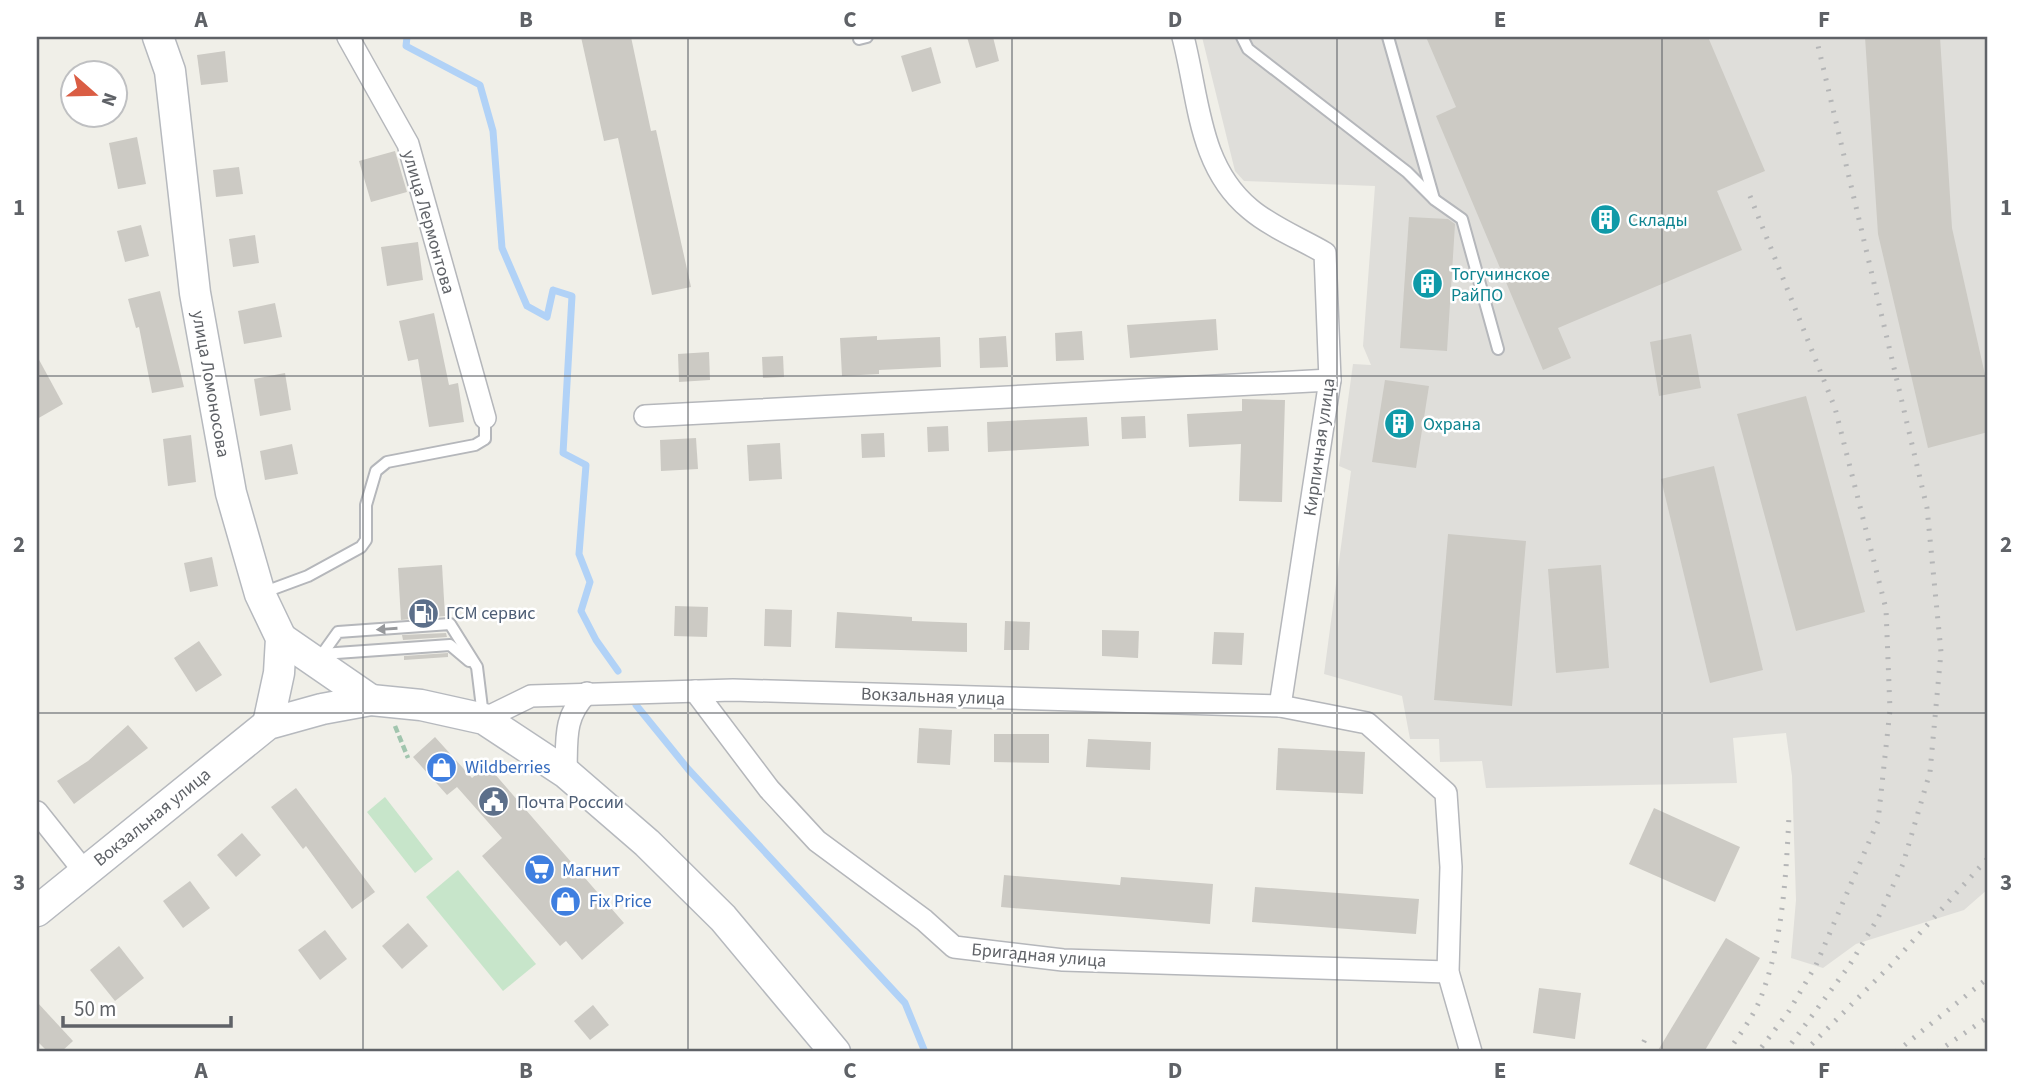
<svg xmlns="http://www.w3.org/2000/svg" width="2025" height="1089" font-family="'Source Sans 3',sans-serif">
  <rect width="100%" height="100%" fill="#f0efe8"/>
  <polygon fill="#dfdeda" points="1202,37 1988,37 1988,889 1964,910 1856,944 1823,968 1791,958 1796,900 1792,776 1786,733 1733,738 1737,783 1486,788 1482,761 1440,762 1439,739 1410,739 1402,696 1324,674 1351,471 1339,466 1353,364 1371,365 1363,346 1375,186 1244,181 1235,171"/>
  <g fill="#c7e5ca">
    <polygon points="385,797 433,859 415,873 367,812"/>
    <polygon points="458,870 536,964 503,991 426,897"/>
  </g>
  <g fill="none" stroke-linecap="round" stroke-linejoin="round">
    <g stroke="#b1d2f7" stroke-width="7">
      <polyline points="407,37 406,46 480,85 493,131 502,248 527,306 547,317 553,290 572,296 563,453 586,465 579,554 590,582 581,611 596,640 618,671"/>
      <polyline points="636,705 688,769 905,1003 925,1052"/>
    </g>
  </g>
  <g fill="#cccac4">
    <polygon points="581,37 631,37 651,131 656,130 691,287 652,295 618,138 604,141"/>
    <polygon points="967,37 993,37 999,61 976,68"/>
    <polygon points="1426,37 1708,37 1765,171 1717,191 1742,250 1558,328 1571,358 1543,370 1436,116 1456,107"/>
    <polygon points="1865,37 1940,37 1952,228 1988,388 1988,432 1928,448 1878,234"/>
    <polygon points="931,47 941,83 912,92 901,56"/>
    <polygon points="225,51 228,82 201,85 197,55"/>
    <polygon points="137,137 146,184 118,189 109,143"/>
    <polygon points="395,151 407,192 371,202 359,161"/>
    <polygon points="239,167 243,194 216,197 213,170"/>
    <polygon points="1409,217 1448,219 1455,224 1447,351 1400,348"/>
    <polygon points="141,225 149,256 125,262 117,231"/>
    <polygon points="255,235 259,263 233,267 229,239"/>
    <polygon points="418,242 423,280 387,286 381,247"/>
    <polygon points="160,291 184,387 152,393 139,327 136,328 128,299"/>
    <polygon points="275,303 282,337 244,344 238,311"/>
    <polygon points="434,313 449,385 458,383 464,422 429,427 418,359 408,361 399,321"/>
    <polygon points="1216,319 1218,350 1130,358 1127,325"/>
    <polygon points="1082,331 1084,360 1056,361 1055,333"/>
    <polygon points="1691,334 1701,388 1659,396 1650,342"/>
    <polygon points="877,336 877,340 940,337 941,367 879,370 879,374 842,376 840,338"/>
    <polygon points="1006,336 1008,367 980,368 979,338"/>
    <polygon points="709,352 710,380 679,382 678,354"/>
    <polygon points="37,356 63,404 37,419"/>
    <polygon points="783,356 784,377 763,378 762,357"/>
    <polygon points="285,373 291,410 260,416 254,379"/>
    <polygon points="1385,380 1429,386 1416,468 1372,462"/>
    <polygon points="1806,396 1865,612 1796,631 1737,414"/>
    <polygon points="1242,399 1285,400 1282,502 1239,501 1241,444 1189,447 1187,414 1242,411"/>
    <polygon points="1145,416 1146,438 1122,439 1121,417"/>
    <polygon points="1087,417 1089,446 988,452 987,422"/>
    <polygon points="948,426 949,451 928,452 927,427"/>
    <polygon points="884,433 885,457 862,458 861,434"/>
    <polygon points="191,435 196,482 168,486 163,439"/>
    <polygon points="696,438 698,469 661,471 660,440"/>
    <polygon points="780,443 782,479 749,481 747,445"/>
    <polygon points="292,444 298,474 265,480 260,451"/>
    <polygon points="1714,466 1763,670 1710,683 1661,479"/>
    <polygon points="1448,534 1526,541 1512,706 1434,700"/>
    <polygon points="212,557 218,586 190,592 184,563"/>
    <polygon points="442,565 445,616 401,620 398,568"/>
    <polygon points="1601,565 1609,668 1556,673 1548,569"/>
    <polygon points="675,606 708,607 707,637 674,636"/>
    <polygon points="765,609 792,610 791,647 764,646"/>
    <polygon points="837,612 912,617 912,621 967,623 967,652 835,648"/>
    <polygon points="1005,621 1030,622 1029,650 1004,650"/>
    <polygon points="1102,630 1139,631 1138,658 1102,656"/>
    <polygon points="1214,632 1244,633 1242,665 1212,664"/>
    <polygon points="446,633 447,637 403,640 402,635"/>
    <polygon points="199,641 222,675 196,692 174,658"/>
    <polygon points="448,653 448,657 404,660 404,656"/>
    <polygon points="128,725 148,748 74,804 57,781 88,761"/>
    <polygon points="919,728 952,730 950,765 917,763"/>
    <polygon points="994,734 1049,734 1049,763 994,762"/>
    <polygon points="435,737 472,778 487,765 624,923 582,960 566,941 560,946 482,856 502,838 457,787 447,795 413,757"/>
    <polygon points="1088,739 1151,742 1150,770 1086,767"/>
    <polygon points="1278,748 1365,752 1363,794 1276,790"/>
    <polygon points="296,788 375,892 352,909 306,846 303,849 271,807"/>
    <polygon points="1654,808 1740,847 1715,902 1629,864"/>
    <polygon points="242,833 261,855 236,877 217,855"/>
    <polygon points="1004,875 1120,885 1121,877 1213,884 1210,924 1001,907"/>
    <polygon points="190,881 210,908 183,928 163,901"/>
    <polygon points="1255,887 1419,899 1416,934 1252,922"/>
    <polygon points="408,923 428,946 402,969 382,946"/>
    <polygon points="325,930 347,959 320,980 298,950"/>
    <polygon points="1726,938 1760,958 1704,1052 1657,1052"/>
    <polygon points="119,946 144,978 115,1001 90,970"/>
    <polygon points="1539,988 1581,993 1575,1039 1533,1033"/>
    <polygon points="37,1002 73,1041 61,1052 48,1052 37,1041"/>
    <polygon points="593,1005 609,1025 590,1040 574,1021"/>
  </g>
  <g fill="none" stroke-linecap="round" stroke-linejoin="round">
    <defs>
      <g id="lane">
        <polyline points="1242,37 1248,49 1407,172 1435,200 1462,219 1498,349"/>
        <polyline points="1388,37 1434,199"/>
        <polyline points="859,39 867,37"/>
        <polyline points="262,593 308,576 361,547 366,540 366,505 376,471 387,462 475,445 485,439 485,418"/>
        <polyline points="322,654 450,645 469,661"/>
        <polyline points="318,660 338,632 450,624 477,667 483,716"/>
      </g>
      <g id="street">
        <polyline points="348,37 408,144 485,418"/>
        <path d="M1183,37C1199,98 1198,166 1250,209C1271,227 1301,239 1325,253L1330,380L1280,706"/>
        <polyline points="645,416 1330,380"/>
        <polyline points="695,691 769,789 817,841 924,920 954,947 1063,960 1448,972"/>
        <polyline points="484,719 531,696 733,690 1280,706 1367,723 1446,793 1451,867 1448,972 1471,1052"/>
        <path d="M566,773C567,740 563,717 587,693"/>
        <polyline points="37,812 84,871"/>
      </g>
      <g id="secondary">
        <polyline points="158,37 170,71 195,293 231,493 260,594 281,638 279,673 268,724"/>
        <polyline points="281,638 371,700"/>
        <polyline points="37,911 268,724 322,709 371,700 421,705 484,719 566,773 647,843 723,918 835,1052"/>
      </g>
    </defs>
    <use href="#lane" stroke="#b5b7bb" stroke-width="14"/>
    <use href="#street" stroke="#b5b7bb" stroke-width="24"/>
    <use href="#secondary" stroke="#b6b9be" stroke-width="33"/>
    <polyline stroke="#a1c5ae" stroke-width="4.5" stroke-dasharray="7 3.5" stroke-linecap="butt" points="395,726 408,758"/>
    <use href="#lane" stroke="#fff" stroke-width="10"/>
    <use href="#street" stroke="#fff" stroke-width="21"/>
    <use href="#secondary" stroke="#fff" stroke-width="30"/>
    <g stroke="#b5b6b7" stroke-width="5" stroke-dasharray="2 9" stroke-linecap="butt">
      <polyline points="1750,196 1835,408 1886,609 1890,710 1878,821 1816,965 1789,1011 1758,1052"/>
      <polyline points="1639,1052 1648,1033"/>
      <path d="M1728,1052C1739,1035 1754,1016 1761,997C1783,940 1786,875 1789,816"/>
      <polyline points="1785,1052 1849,966 1878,918 1903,864 1930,772 1941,652 1927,508 1816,37"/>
      <polyline points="1804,1052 1891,965 1988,858"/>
      <polyline points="1896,1052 1988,978"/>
      <polyline points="1937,1052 1988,1017"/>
    </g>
  </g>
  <defs><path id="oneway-solid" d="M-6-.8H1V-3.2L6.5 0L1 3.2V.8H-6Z" transform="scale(1.75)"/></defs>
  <use fill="#97999c" href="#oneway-solid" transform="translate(387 629) rotate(176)"/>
  <path fill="none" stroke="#5f6267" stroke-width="2" stroke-opacity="0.55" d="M363,37V1052M688,37V1052M1012,37V1052M1337,37V1052M1662,37V1052M37,376H1988M37,713H1988"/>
  <defs>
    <symbol id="building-disc" viewBox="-11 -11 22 22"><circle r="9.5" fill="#0f9aa8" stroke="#fff"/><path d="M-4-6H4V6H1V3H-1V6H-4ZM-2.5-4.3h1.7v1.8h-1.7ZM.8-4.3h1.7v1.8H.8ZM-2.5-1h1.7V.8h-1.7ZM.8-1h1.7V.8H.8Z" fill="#fff"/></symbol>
    <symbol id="fuel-disc" viewBox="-11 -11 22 22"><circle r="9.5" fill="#5c6f8a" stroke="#fff"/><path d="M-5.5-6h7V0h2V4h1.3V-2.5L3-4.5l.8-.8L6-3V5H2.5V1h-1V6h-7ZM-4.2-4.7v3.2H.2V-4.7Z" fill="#fff"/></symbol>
    <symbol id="shop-disc" viewBox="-11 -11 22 22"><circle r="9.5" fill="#3f7fe0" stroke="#fff"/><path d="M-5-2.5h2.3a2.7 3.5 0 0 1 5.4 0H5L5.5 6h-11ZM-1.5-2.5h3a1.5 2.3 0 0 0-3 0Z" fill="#fff"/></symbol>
    <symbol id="civic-disc" viewBox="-11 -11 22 22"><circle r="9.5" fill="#5c6f8a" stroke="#fff"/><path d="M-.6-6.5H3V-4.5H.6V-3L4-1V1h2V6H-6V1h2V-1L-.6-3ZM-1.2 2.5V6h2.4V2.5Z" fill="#fff"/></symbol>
    <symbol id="supermarket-disc" viewBox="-11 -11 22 22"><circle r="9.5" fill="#3f7fe0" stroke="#fff"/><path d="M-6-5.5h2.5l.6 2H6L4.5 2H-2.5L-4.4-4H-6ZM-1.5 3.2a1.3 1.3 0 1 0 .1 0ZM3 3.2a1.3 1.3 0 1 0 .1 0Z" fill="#fff"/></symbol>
  </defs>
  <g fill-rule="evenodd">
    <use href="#building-disc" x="1588" y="202" width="35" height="35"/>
    <use href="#building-disc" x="1410" y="266" width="35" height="35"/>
    <use href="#building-disc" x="1382" y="406" width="35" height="35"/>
    <use href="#fuel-disc" x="406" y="596" width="35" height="35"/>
    <use href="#shop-disc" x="424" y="750" width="35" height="35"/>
    <use href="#civic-disc" x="476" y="784" width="35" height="35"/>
    <use href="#supermarket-disc" x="522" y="852" width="35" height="35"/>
    <use href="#shop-disc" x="548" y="884" width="35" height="35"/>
  </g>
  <g text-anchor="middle" stroke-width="5" stroke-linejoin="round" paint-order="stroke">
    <g font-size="18" fill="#0d838f" stroke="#fff" text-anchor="start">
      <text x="1628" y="226">Склады</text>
      <text x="1451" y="280">Тогучинское<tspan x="1451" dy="21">РайПО</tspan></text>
      <text x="1423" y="430">Охрана</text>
    </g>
    <g font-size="18" fill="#5f6267" stroke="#fff">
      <text transform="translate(429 222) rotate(74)" y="6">улица Лермонтова</text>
      <text transform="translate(211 384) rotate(80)" y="6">улица Ломоносова</text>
      <text transform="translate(1319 447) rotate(-82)" y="6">Кирпичная улица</text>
      <text transform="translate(933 696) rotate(2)" y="6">Вокзальная улица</text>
      <text transform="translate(152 817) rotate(-39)" y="6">Вокзальная улица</text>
      <text transform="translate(1039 955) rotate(5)" y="6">Бригадная улица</text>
    </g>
    <g font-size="18" fill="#4e5e75" stroke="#fff" text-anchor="start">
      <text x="446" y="619">ГСМ сервис</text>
      <text x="517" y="808">Почта России</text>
    </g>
    <g font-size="18" fill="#366cbe" stroke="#fff" text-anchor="start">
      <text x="465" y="773">Wildberries</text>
      <text x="562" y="876">Магнит</text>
      <text x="589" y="907">Fix Price</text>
    </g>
  </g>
  <rect width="2025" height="1089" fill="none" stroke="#ffffff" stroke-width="77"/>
  <g transform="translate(94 94) rotate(110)"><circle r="33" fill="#ffffff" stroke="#bfc0c2" stroke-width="2"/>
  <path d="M0-5L12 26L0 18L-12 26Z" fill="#da5d44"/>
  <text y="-10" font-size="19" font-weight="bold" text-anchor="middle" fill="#5f6267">N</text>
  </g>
  <path d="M63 1016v10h168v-10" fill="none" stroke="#5f6267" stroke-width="3.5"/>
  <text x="74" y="1016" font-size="21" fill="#5f6267" stroke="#ffffff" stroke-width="5" paint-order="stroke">50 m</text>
  <rect x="38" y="38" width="1948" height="1012" fill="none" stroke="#5f6267" stroke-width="2.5"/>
  <g font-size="23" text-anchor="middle" font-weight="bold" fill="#5f6267">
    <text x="201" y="27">A</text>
    <text x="526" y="27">B</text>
    <text x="850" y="27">C</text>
    <text x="1175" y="27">D</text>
    <text x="1500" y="27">E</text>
    <text x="1824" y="27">F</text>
    <text x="19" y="215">1</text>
    <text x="2006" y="215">1</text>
    <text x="19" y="552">2</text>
    <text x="2006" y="552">2</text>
    <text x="19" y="890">3</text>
    <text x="2006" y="890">3</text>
    <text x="201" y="1078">A</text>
    <text x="526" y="1078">B</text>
    <text x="850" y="1078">C</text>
    <text x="1175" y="1078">D</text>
    <text x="1500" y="1078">E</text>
    <text x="1824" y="1078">F</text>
  </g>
</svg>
